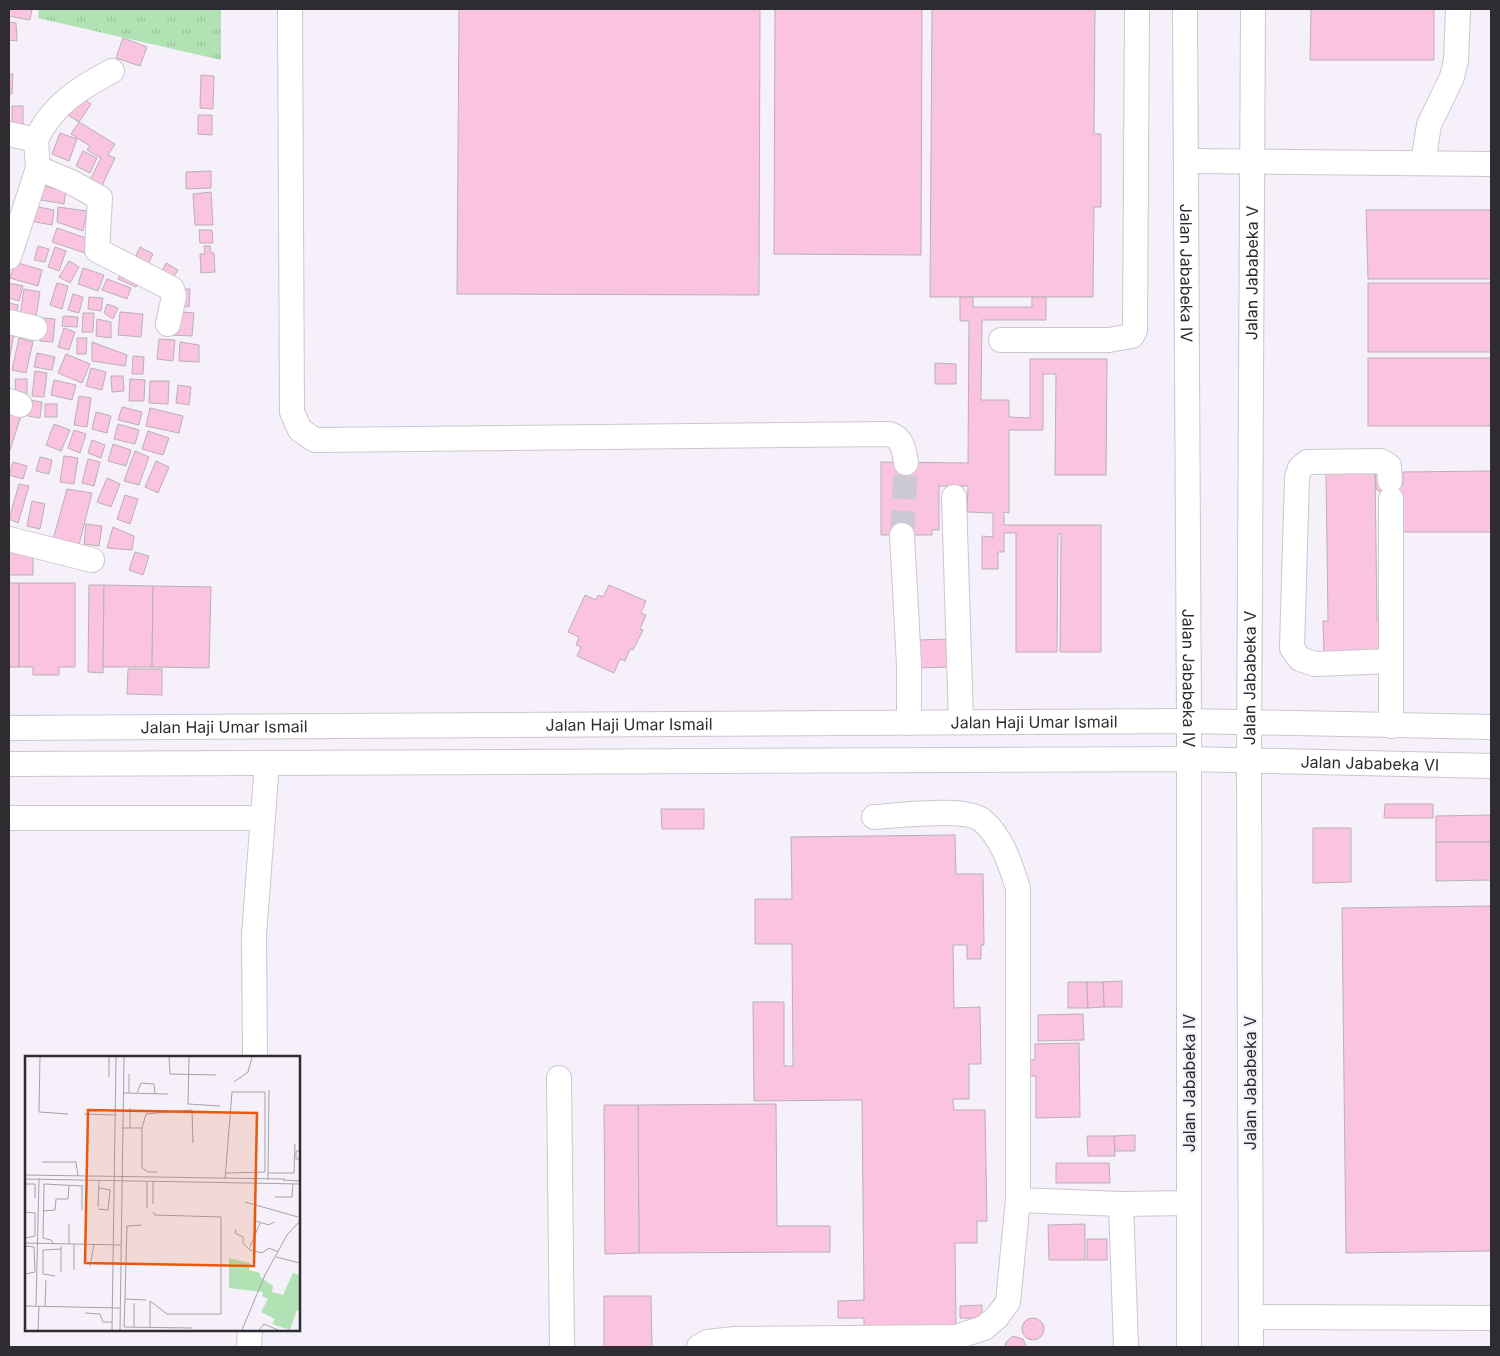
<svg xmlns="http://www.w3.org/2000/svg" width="1500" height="1356" font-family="Inter,sans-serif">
  <defs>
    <pattern id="grass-tufts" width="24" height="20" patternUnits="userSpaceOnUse" patternTransform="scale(1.25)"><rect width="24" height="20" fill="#b1e2b4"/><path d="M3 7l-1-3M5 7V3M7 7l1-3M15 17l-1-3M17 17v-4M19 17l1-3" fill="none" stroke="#99c29b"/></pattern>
  </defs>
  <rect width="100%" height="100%" fill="#f5f0fa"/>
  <polygon fill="url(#grass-tufts)" points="39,9 221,9 221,60 38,18"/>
  <g fill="#fac3e0" stroke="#bab0b5">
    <polygon points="9,9 32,9 30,20 9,16"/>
    <polygon points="459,9 760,9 759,295 457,294"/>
    <polygon points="775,9 922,9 921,255 774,254"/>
    <polygon points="932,9 1095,9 1094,134 1101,134 1101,207 1094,207 1093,297 930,297"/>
    <polygon points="1311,9 1434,9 1434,60 1310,60"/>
    <polygon points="9,22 16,23 17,41 9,40"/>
    <polygon points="123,38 147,47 140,66 116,58"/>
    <polygon points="9,74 13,74 12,94 9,94"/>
    <polygon points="201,75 214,76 213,109 200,108"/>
    <polygon points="81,97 91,104 79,122 68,115"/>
    <rect x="12" y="106" width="11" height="25"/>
    <polygon points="198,115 212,115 212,135 198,134"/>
    <polygon points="79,122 115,144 108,155 115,158 99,192 87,186 101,158 87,150 90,146 71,134"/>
    <polygon points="60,133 77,139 69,161 52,154"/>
    <polygon points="83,151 97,158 90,173 76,166"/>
    <polygon points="211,171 211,188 186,189 186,172"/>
    <polygon points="43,186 66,190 64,204 41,200"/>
    <polygon points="211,192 213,225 195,225 193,194"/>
    <polygon points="33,206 54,210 52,225 30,221"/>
    <polygon points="58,207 87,211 83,231 57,222"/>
    <polygon points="1366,210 1491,210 1491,279 1368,279"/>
    <polygon points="57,228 89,239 85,253 52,242"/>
    <polygon points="199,230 212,230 213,243 200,243"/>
    <polygon points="38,246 49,249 45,262 34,260"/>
    <polygon points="204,246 210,246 211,253 214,253 215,272 201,273 200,254 205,254"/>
    <polygon points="55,247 66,251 59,271 48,267"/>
    <polygon points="140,247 153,254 145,270 132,264"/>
    <polygon points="69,261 79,267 70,283 59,277"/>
    <polygon points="15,262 42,270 38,286 10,278"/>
    <polygon points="166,263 178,270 169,285 158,279"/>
    <polygon points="83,268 104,275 98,291 78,284"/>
    <polygon points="120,274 138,282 136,287 118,279"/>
    <polygon points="107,279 131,288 127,299 102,290"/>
    <polygon points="9,283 23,286 19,301 9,298"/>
    <polygon points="57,283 68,286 62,309 50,305"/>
    <rect x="1368" y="283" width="123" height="69"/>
    <polygon points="24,289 40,292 35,324 19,322"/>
    <polygon points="177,289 190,289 189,307 177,306"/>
    <polygon points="73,294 83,297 79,313 68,310"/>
    <polygon points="89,297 103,298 101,311 88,309"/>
    <polygon points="960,297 973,297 973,307 1032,307 1032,297 1046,297 1046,320 982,320 981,400 1009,400 1009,417 1030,418 1030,359 1107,359 1106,475 1055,475 1056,374 1043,374 1043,430 1009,430 1009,513 1004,512 1004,525 1101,525 1101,652 1060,652 1061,534 1058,534 1057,652 1016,652 1016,533 1004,533 1004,552 998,552 998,569 982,569 982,536 993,537 993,513 967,512 968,486 939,486 939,530 932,530 932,535 881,535 881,462 968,463 969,321 960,321"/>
    <polygon points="9,303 18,305 16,319 9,318"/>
    <polygon points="107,304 118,308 113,319 104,313"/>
    <polygon points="172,311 194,313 192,336 170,335"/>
    <polygon points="120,312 143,314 141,337 118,335"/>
    <polygon points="83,313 94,313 93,332 82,332"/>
    <polygon points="63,316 78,317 77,327 62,326"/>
    <polygon points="43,318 55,319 53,342 40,341"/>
    <polygon points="97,319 111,322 111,338 96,336"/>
    <polygon points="64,328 75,332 69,350 58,347"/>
    <polygon points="9,332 14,333 9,362"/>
    <polygon points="19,338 33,342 26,373 12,370"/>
    <polygon points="77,338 87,338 86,354 77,354"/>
    <polygon points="159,339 175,340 173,361 157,359"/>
    <polygon points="92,342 127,355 125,366 92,361"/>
    <polygon points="180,342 199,345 199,362 179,361"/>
    <polygon points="37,353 55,357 52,370 34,367"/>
    <polygon points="66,354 90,364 82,383 58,373"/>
    <polygon points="133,356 144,357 143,374 132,374"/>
    <rect x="1368" y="358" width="123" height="68"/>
    <polygon points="935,363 956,364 956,384 935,384"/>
    <polygon points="91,368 106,372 102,390 86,386"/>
    <polygon points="35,371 47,373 44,397 32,396"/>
    <polygon points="111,376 123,376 124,391 112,392"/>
    <polygon points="15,379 27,379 27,394 16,394"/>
    <polygon points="130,379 145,380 144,401 129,401"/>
    <polygon points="54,380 76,385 72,400 51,395"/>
    <polygon points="150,381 169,381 168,404 149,403"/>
    <polygon points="178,385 191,387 189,405 176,403"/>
    <polygon points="79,396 91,398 87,427 74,425"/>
    <polygon points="22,399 42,402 40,418 28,416"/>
    <rect x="45" y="404" width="12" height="13"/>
    <polygon points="122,407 142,412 139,425 118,420"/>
    <polygon points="150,408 183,416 179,433 146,426"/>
    <polygon points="9,409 22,413 9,453"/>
    <polygon points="96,412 111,416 107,433 92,429"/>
    <polygon points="54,424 70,430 61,451 46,445"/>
    <polygon points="118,424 139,430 135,444 114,439"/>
    <polygon points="74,430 86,434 80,453 68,448"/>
    <polygon points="148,431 169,438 163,455 142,449"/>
    <polygon points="92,440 105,445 101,458 88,453"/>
    <polygon points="113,444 131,450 126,466 108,461"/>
    <polygon points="135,451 149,457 139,485 124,481"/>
    <polygon points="64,456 78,458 74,484 60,482"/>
    <polygon points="40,457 52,460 49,474 36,471"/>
    <polygon points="88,459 100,462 94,486 82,483"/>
    <polygon points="156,461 169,467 158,493 145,487"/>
    <polygon points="13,462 27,466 23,479 9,475"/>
    <polygon points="1375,470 1398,485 1403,485 1403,472 1491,471 1491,532 1403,532 1403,506 1376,489"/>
    <polygon points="1375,470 1377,621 1381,621 1381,651 1324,652 1323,621 1328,621 1326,471"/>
    <polygon points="107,478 120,484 111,507 97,502"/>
    <polygon points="19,484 29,486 18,523 9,519"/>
    <polygon points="67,489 92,493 77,553 51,547"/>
    <polygon points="125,495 138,499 130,524 117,519"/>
    <polygon points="32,501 45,504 40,529 27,526"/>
    <polygon points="86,524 102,526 99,546 84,544"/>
    <polygon points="113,527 134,536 132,550 107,548"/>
    <polygon points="9,544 33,550 33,575 9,575"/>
    <polygon points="135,552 149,556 143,575 129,570"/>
    <rect x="9" y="583" width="10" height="84"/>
    <polygon points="19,583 75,583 75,667 59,667 59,675 33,675 33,667 19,667"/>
    <polygon points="89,585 104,585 103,673 88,672"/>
    <polygon points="104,585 153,586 152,667 103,667"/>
    <polygon points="609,585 646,601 641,613 646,615 640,629 643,630 633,650 630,649 625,661 620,659 614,673 577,656 581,647 576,645 579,637 568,632 585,595 596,600 598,595 603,597"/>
    <polygon points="153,586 211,587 209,668 152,667"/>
    <polygon points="948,639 949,667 918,668 918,640"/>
    <polygon points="128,669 162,669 162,695 127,694"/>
    <polygon points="1385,804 1433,804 1433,818 1384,818"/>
    <polygon points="661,809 704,809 704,829 662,829"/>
    <polygon points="1491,815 1491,842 1436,842 1436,816"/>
    <polygon points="1313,828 1351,828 1351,882 1313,883"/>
    <polygon points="955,835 956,874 983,874 984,945 981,945 981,959 967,959 967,945 953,945 954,1008 980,1007 981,1064 969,1064 969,1099 953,1099 954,1110 985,1110 987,1221 977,1221 977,1243 955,1243 956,1326 864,1327 864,1318 838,1318 838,1301 864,1300 862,1100 754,1101 753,1002 784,1002 784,1066 793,1066 792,944 755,944 755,899 792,899 791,837"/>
    <polygon points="1436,842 1491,842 1491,880 1436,881"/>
    <polygon points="1491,906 1491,1251 1346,1253 1342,908"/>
    <polygon points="1122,981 1122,1007 1104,1007 1103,982"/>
    <polygon points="1068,982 1087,982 1088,1008 1068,1008"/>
    <polygon points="1087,982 1103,982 1104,1007 1088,1008"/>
    <polygon points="1083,1014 1084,1040 1038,1041 1038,1015"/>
    <polygon points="1079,1043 1080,1117 1036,1118 1036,1076 1030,1076 1030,1060 1035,1060 1035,1044"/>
    <polygon points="776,1104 777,1226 830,1226 830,1252 639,1253 638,1105"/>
    <polygon points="604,1105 638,1105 639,1253 605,1254"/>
    <polygon points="1135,1135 1135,1151 1115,1151 1114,1136"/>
    <polygon points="1087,1136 1114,1136 1115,1156 1088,1156"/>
    <polygon points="1056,1163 1109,1163 1110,1183 1056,1183"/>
    <polygon points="1085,1224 1085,1260 1049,1260 1048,1225"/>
    <rect x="1087" y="1239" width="20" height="21"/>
    <polygon points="604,1296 651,1296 652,1347 604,1347"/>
    <polygon points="982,1305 982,1318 960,1318 960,1306"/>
    <circle cx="1033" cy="1329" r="11"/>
    <polygon points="1013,1336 1023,1339 1026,1347 1005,1347 1006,1342"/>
  </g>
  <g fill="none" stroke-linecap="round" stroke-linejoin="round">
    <polyline stroke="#cdc9d2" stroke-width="24" stroke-dasharray="24 12" stroke-linecap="butt" points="902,535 906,463"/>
    <defs>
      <g id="minor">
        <path d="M290,9L292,412L300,430L315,440L889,434C903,438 904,450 906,463"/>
        <path id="s1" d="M1185,9L1189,721V1347"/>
        <polyline points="9,134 36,140 38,168 9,257"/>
        <path d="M36,140C51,106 79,88 112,71"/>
        <polyline points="1187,161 1491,164"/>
        <polyline points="1423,163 1429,125 1452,77 1456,61 1458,9"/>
        <polyline points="38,168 71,182 100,198 97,250 172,289 174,296 168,324"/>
        <polyline points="9,322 35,328"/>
        <polyline points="1001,340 1109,340 1132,336 1135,330 1137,9"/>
        <polyline points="9,401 20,405"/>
        <polyline points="1390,481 1389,466 1381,461 1307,462 1300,468 1297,477 1292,648 1300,659 1315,664 1391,661"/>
        <polyline points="954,497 961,722"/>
        <polyline points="1391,499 1391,726"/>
        <polyline points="902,535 909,665 909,723"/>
        <polyline points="9,539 92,560"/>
        <path id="s2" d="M9,728L1189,721L1491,727"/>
        <path id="s3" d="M9,764L1189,759L1491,766"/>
        <path d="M874,817C897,816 967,806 983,821C1003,839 1010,864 1018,888V1200L1121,1204L1189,1203"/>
        <polyline points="9,818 263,818"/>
        <polyline points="255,1057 254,935 267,763"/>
        <polyline points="559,1078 562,1347"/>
        <polyline points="1121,1204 1126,1347"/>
        <polyline points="1251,1317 1491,1318"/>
        <polyline points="249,1347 250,1330"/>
        <polyline points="699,1347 707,1342 735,1339 956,1337 984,1328 997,1317 1008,1302 1018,1200"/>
        <path id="s4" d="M1251,1347L1249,762L1253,9"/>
      </g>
    </defs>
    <use href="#minor" stroke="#cbc7cf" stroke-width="26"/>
    <use href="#minor" stroke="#fff" stroke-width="24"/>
  </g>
  <g text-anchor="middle" stroke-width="4.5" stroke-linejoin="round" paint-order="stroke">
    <g font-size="16" fill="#2e2c30" stroke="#f5f0fa">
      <text dy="6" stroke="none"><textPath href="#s1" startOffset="264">Jalan Jababeka IV</textPath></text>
      <text dy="6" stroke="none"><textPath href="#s4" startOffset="1074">Jalan Jababeka V</textPath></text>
      <text dy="6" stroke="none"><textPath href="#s1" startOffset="669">Jalan Jababeka IV</textPath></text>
      <text dy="6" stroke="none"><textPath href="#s4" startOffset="669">Jalan Jababeka V</textPath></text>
      <text dy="6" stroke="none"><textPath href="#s2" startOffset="1025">Jalan Haji Umar Ismail</textPath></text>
      <text dy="6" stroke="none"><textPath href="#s2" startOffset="620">Jalan Haji Umar Ismail</textPath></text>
      <text dy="6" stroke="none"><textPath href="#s2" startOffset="215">Jalan Haji Umar Ismail</textPath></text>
      <text dy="6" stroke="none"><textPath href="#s3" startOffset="1361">Jalan Jababeka VI</textPath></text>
      <text transform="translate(1189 1083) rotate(-90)" y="6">Jalan Jababeka IV</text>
      <text transform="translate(1250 1083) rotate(-90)" y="6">Jalan Jababeka V</text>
    </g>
  </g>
  <g transform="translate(25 1056)">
    <rect width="275" height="275" fill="#f5f0fa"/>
    <path d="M204,202L225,207L224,214L235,217V221L248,230L247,236L258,239L268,217L275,219V255L272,254L265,274L247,268L250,263L236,256L243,243L237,240L238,236L204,232Z" fill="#b1e2b4"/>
    <path fill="none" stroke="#a5a2a9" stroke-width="1" d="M15,1L14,56L43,58M144,1L145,18L191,19M164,1L163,48L195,50M84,21V1M209,26L223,16L227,1M98,37L143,38M104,37V18M112,37L116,27L129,28L130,38M105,52V72M59,58L91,59M97,72H117V112L123,116H132M117,72L121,58L167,54L168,87M275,95H271V103H275M17,106H51L53,120M243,117H269L270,88M0,119L260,123M0,123L275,128M200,123L207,36H240V116L201,117M243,124L244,34M258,124L275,125M122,126V152M128,126V148M0,128H10V142M57,129V154M250,141H267L268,128M220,146L273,161M73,151L74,125M73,153L83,154L85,134L74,132M18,155L30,154L31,143H43L44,129M0,156L10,157V180L0,182M228,164L244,169L249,166M44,168V188M211,173L210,177L218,181V187L225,194L237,197L244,192L253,196M0,187L96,189M28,187L26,184L18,182L19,128L57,130M0,190L9,191L10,216L0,218M36,190V216M225,191L235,167M251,201L275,207M65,210L69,188M49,214V188M30,220L18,218V194L36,193M100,243L102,170L117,169M121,244L100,243L99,271L167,272M125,245L142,258H196V161L130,159L128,156M109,247V271M0,250L95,252M11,250L14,122M20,250L21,224M60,257L75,258L78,266H87M125,271V245M13,274L14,250M87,274L91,1M95,274L99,1M217,274L240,219L262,179L275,165M234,274L239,268L253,274"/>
    <path fill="#e8590c" fill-opacity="0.15" stroke="#e8590c" stroke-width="2.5" d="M63,54L232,57L229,210L60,207Z"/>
    <rect width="275" height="275" fill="none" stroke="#2e2c30" stroke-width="2.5"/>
  </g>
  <rect width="1500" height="1356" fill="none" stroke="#2e2c30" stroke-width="20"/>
</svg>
